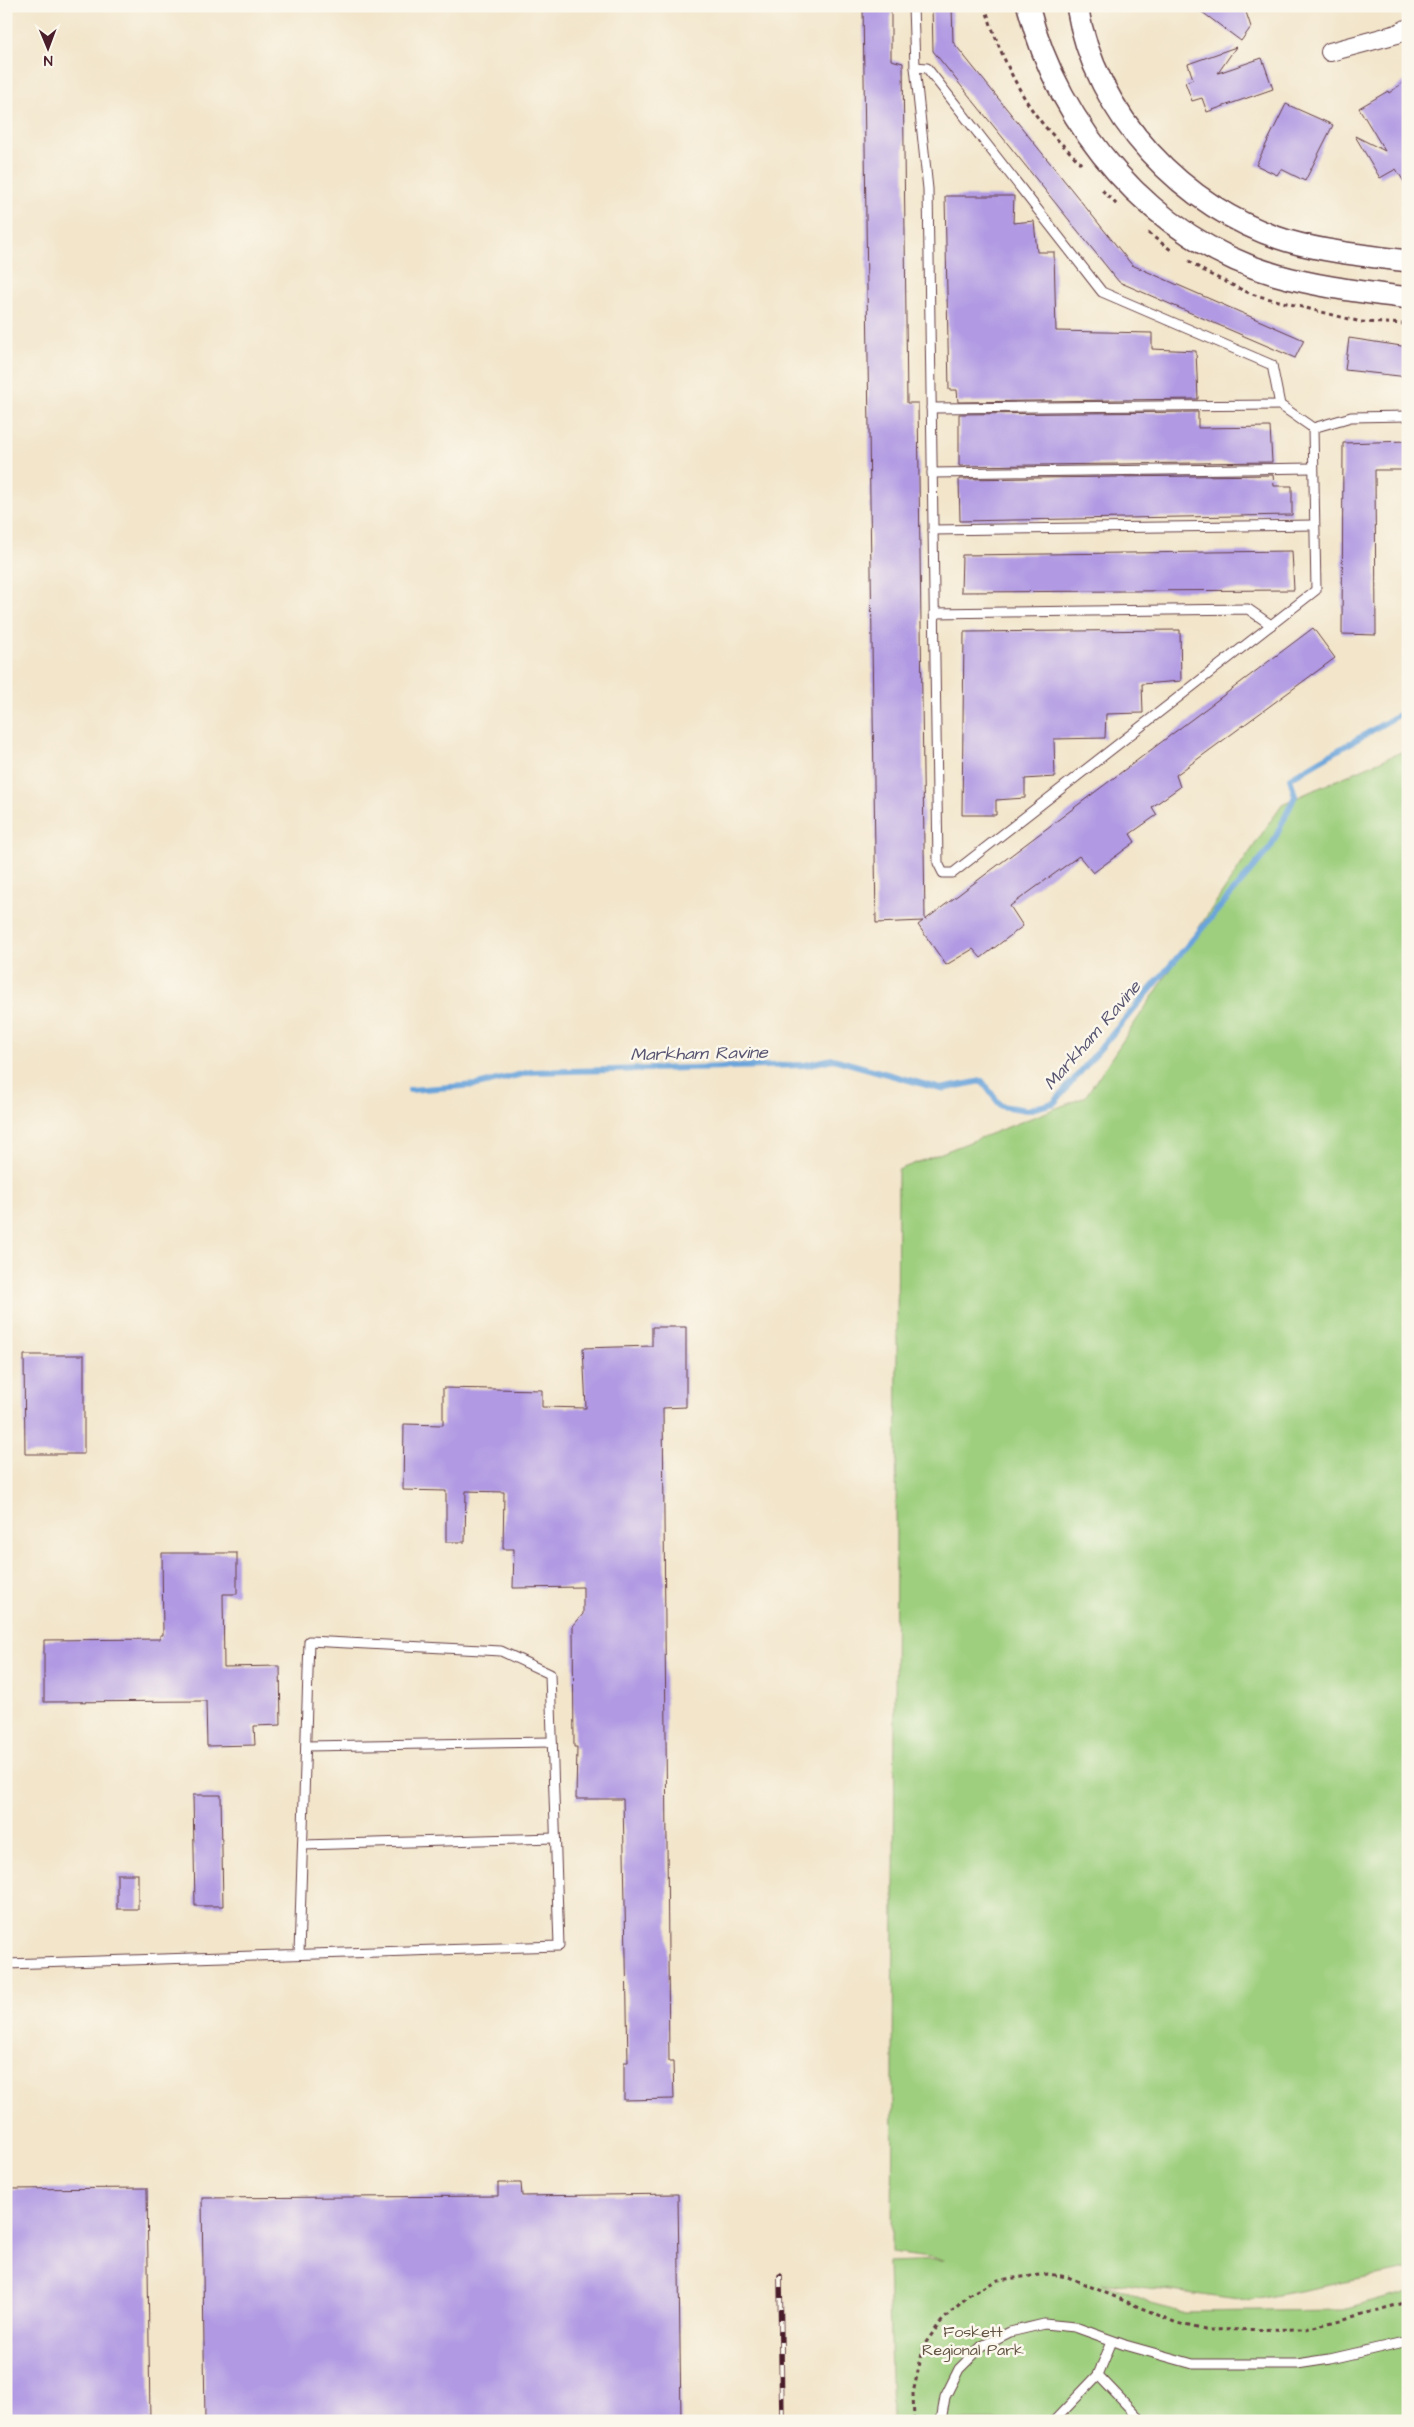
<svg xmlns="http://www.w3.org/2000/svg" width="1414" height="2427" font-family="'Architects Daughter',sans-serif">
  <rect width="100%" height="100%" fill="#fbf7ec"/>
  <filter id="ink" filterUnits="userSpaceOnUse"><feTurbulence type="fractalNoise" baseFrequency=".02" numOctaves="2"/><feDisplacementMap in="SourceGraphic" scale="10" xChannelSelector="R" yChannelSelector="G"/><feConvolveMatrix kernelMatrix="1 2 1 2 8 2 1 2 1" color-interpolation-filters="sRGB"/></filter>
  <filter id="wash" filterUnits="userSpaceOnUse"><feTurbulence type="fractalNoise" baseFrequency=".0096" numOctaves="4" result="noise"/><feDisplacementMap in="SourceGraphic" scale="20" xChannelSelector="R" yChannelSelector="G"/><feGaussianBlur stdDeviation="1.12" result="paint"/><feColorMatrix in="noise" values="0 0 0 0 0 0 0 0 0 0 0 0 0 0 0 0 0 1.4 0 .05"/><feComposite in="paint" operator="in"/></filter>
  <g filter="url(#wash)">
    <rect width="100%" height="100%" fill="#f2e5ca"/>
    <polygon fill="#9ecf7e" stroke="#747754" points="1408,749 1408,2270 1247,2301 1103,2282 1155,2305 1181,2312 1343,2310 1408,2292 1408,2421 892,2421 888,2262 943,2260 892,2253 898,1170 1085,1097 1282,804"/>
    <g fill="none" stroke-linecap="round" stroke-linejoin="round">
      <polyline stroke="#6aa4da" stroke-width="6" points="410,1090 477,1085 531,1072 805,1065 833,1059 941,1089 982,1081 1001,1106 1027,1110 1054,1103 1271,847 1295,796 1290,778 1402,713 1408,714"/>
    </g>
    <g id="blocks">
      <g fill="#b19ae3">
        <polygon points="863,6 891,6 891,60 903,63 907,403 918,403 925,920 1313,628 1335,658 1176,775 1180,787 1152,807 1157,815 1130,834 1135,842 1093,873 1079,856 1010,906 1023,926 981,958 973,949 946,965 918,925 923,921 876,923"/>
        <polygon points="932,6 952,6 953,42 1132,265 1304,340 1295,358 1119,282 933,51"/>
        <polygon points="1194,6 1244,6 1251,27 1241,41"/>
        <polygon points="1236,47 1218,73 1262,58 1273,89 1207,112 1202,98 1192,101 1185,82 1193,79 1188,64"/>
        <polygon points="1408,79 1408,188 1396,169 1380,178 1355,136 1385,151 1359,108 1388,91 1389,93"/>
        <polygon points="1286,104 1333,125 1305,181 1281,169 1277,175 1256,165"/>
        <polygon points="945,196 1014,196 1013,223 1034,221 1037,252 1054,252 1056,331 1152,333 1152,349 1196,351 1198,399 958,402 957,390 949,390"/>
        <polygon points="1349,338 1408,347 1408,377 1345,370"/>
        <polygon points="1198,412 1198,428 1270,427 1272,462 959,466 959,414"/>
        <polygon points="1408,441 1408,470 1375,470 1376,635 1342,634 1343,443"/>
        <polygon points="1273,475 1274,486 1292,486 1292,515 960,521 959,479"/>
        <polygon points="1292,551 1294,590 961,592 962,555"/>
        <polygon points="1180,630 1181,681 1142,684 1143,713 1106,714 1105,738 1054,739 1055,777 1025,779 1025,798 996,800 996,815 962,815 964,632"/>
        <polygon points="652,1327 686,1327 686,1407 663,1408 669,2062 673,2062 674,2099 624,2100 624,2062 628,2062 623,1799 576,1799 577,1747 574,1747 573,1626 583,1614 583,1587 513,1588 514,1549 503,1549 504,1492 466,1491 465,1542 446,1542 446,1491 403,1490 404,1424 443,1425 443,1388 542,1390 542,1407 586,1408 583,1348 652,1346"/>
        <polygon points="24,1355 84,1355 84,1454 25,1454"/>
        <polygon points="162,1553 237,1553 237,1594 223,1594 224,1667 280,1666 281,1725 254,1726 255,1745 207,1746 206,1701 44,1702 44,1640 160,1639 160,1635 163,1635"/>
        <polygon points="193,1795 221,1795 223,1906 195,1906"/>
        <rect x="117" y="1874" width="21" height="35"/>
        <polygon points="498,2183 521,2183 522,2196 678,2194 681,2421 205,2421 202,2198 498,2196"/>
        <polygon points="147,2188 150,2421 6,2421 6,2189"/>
      </g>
    </g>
  </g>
  <g filter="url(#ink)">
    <use href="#blocks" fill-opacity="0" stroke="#633d43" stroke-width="1"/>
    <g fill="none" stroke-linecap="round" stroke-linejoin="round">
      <defs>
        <g id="service">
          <polyline points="913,6 915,67 928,189 938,863 943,873 953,873 1316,590 1313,428"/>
          <polyline points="915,67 927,68 1102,292 1272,365 1280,405 1313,428"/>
          <polyline points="931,408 1280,405"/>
          <polyline points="1313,428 1351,417 1408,416"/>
          <polyline points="932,473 1313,468"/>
          <polyline points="933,530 1314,525"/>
          <polyline points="934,613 1248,609 1271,625"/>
          <polyline points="306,1746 552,1742"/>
          <polyline points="303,1845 555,1838"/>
          <polyline points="6,1964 559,1946 550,1674 501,1651 309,1641 299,1954"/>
          <polyline points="1112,2341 1098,2375 1142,2421"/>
          <polyline points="941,2421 945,2397 959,2369 982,2346 1010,2332 1044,2324 1075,2327 1125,2345 1193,2364 1297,2364 1330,2359 1408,2341"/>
          <polyline points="1054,2421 1098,2375"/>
        </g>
        <polyline id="minor" points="1330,52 1397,34 1408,28"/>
        <g id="tertiary">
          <path d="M1028,6C1059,128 1153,240 1277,275C1319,287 1364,292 1408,298"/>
          <path d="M1077,6C1095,115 1183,209 1288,241C1326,252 1368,256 1408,261"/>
        </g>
      </defs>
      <use href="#service" stroke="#633d43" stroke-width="11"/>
      <use href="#minor" stroke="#633d43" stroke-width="20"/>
      <use href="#tertiary" stroke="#633d43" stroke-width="24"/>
      <g stroke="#633d43" stroke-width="3" stroke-dasharray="4 4" stroke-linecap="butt">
        <path d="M985,6C996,44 1015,87 1038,118C1051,135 1067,148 1081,164"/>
        <polyline points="1102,190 1117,205"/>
        <polyline points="1148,233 1171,250"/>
        <polyline points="1189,261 1207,273 1251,294 1361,322 1408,324"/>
        <polyline points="914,2421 913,2393 924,2345 940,2323 970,2294 998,2280 1048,2274 1068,2277 1177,2323 1205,2330 1306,2329 1408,2302"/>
      </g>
      <use href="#service" stroke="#fff" stroke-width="9"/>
      <use href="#minor" stroke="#fff" stroke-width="18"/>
      <use href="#tertiary" stroke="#fff" stroke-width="21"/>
      <defs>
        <polyline id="rail" points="780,2276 782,2421"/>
      </defs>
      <use href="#rail" stroke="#4a1f2b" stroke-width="5.5"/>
      <use href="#rail" stroke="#fbf7ec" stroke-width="4" stroke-dasharray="11" stroke-linecap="butt"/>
    </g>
  </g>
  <g text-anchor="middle" stroke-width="5" stroke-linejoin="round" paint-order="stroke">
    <g font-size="16" fill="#635444" stroke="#fbf7ec">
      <text x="973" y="2337">Foskett<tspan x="973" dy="18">Regional Park</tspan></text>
    </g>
    <g font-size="18" font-style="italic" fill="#575471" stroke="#fbf7ec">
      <text transform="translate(1092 1035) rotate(-49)" y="6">Markham Ravine</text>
      <text transform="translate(699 1053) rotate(-1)" y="6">Markham Ravine</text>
    </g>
  </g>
  <rect width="1414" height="2427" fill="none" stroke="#fbf7ec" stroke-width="25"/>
  <g transform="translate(48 48) rotate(179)" stroke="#fbf7ec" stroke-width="4" paint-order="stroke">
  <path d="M0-4L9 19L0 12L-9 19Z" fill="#4a1f2b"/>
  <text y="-8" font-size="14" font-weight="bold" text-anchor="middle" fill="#4a1f2b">N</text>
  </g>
</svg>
